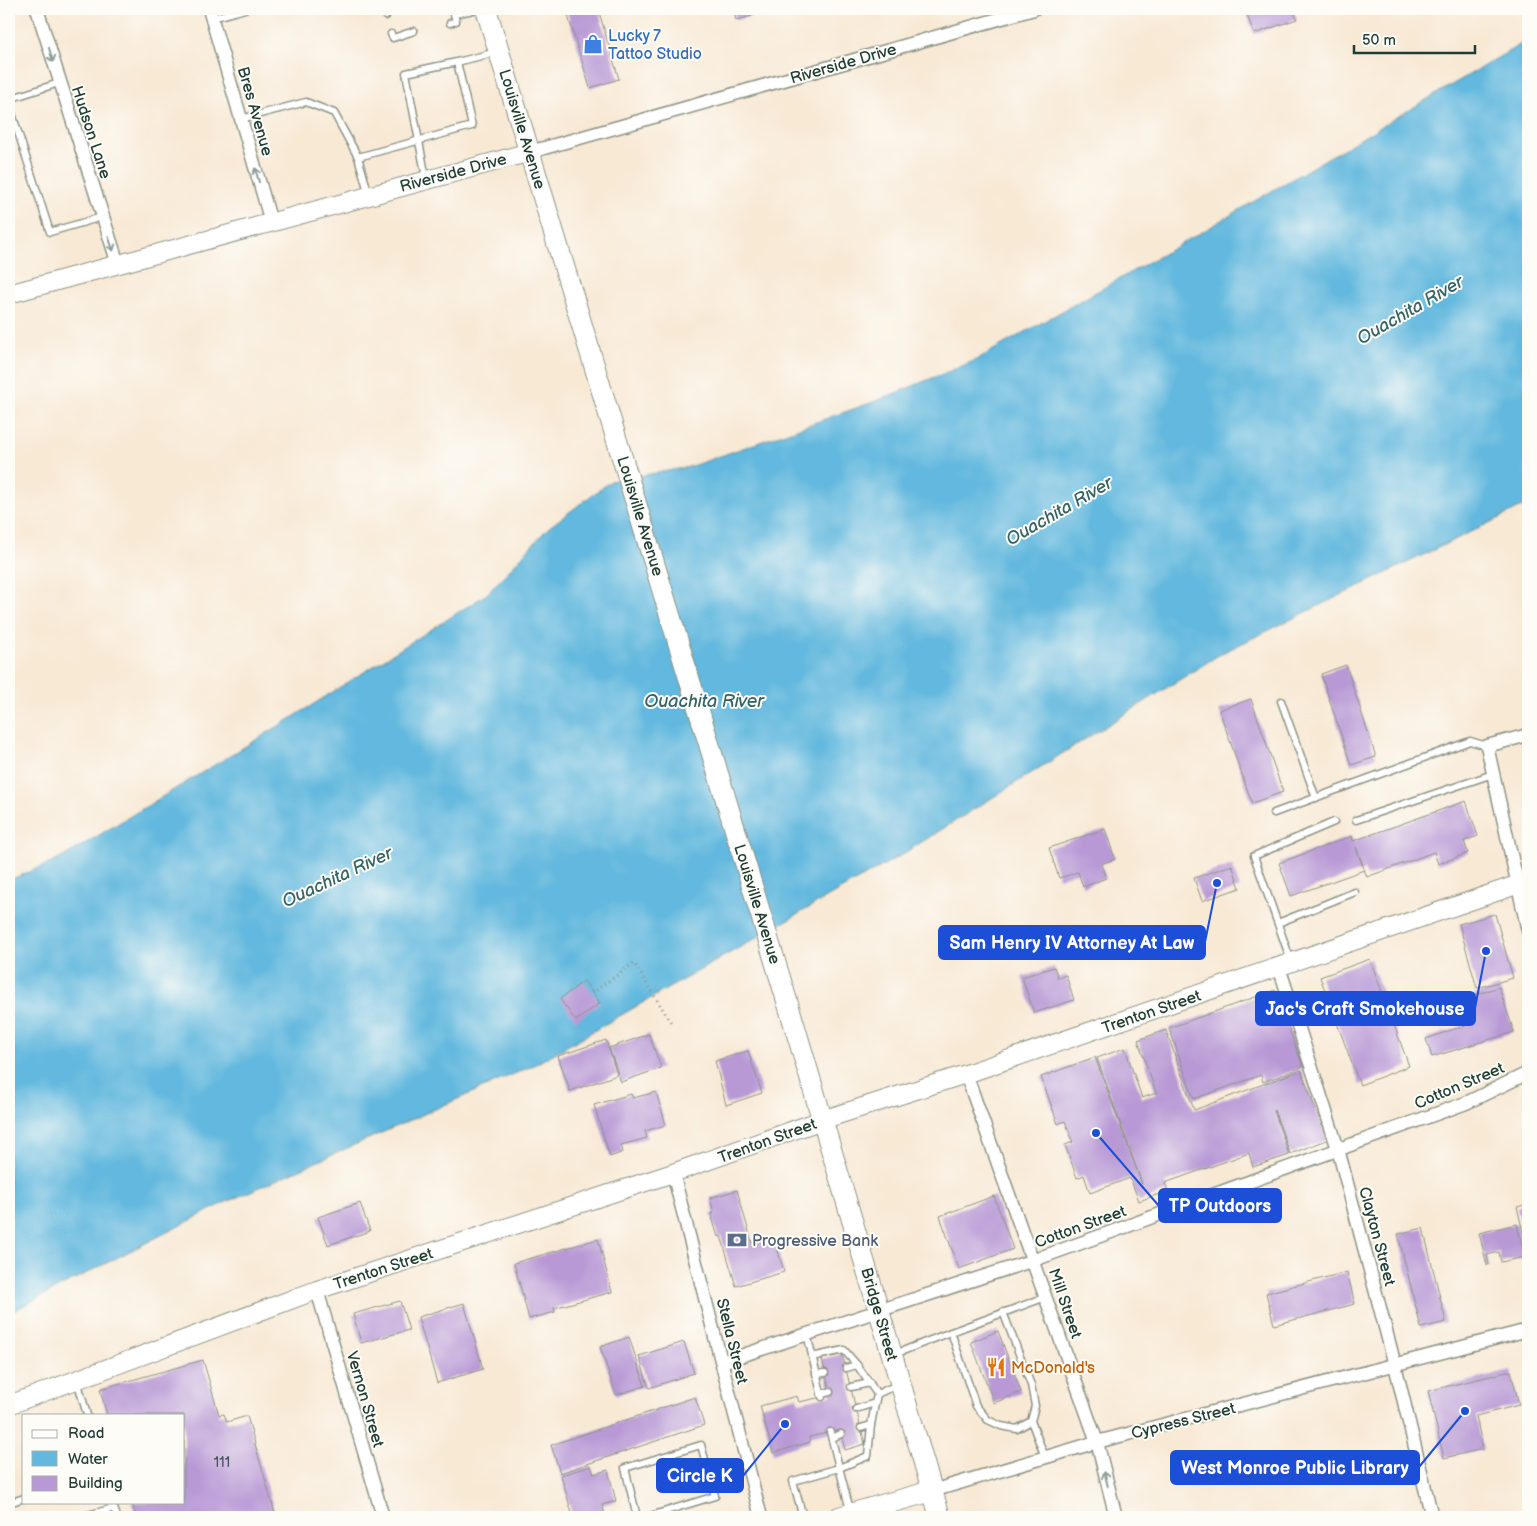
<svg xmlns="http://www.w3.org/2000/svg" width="1537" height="1526" font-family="'Balsamiq Sans',sans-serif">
  <rect width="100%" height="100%" fill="#fdfcf7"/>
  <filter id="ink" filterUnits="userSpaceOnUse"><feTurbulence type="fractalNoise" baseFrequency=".02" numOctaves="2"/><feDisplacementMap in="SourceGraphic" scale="10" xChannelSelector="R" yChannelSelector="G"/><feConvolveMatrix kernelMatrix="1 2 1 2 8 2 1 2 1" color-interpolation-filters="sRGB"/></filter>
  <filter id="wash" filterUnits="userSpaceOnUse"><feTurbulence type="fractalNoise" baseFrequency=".0096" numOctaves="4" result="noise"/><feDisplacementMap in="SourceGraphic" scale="20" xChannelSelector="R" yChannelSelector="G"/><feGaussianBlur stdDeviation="1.12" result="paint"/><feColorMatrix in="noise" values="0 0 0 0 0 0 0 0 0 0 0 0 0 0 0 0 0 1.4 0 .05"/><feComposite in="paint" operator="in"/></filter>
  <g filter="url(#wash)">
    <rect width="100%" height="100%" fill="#f8e9d5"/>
    <polygon fill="#62b8de" stroke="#407a89" points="1528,40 1528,504 1222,653 898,857 532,1066 224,1203 9,1313 9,880 58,860 287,721 487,594 548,528 611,481 689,467 876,401 974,361 1202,232"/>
    <g id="blocks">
      <g fill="#b899d5">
        <polygon points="566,9 598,9 619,79 590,88"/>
        <polygon points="733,9 759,9 751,12 752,16 736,20"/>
        <polygon points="1245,9 1293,9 1297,19 1254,34"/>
        <polygon points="1346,665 1376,757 1351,765 1321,674"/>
        <polygon points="1251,699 1283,792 1252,803 1219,710"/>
        <polygon points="1466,801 1478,836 1464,841 1468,853 1438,864 1434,852 1367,877 1356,847 1364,870 1291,896 1279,863 1352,836 1353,841"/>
        <polygon points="1105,829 1115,859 1101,864 1106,878 1083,887 1078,872 1059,878 1049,848"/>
        <polygon points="1232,865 1240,888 1202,901 1194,878"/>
        <polygon points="1495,914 1513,978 1477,988 1459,924"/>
        <polygon points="1370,959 1409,1066 1360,1085 1320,977"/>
        <polygon points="1054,967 1058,978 1066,975 1074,1000 1034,1013 1022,977"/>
        <polygon points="584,981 600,1003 576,1021 560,999"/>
        <polygon points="1499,987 1514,1032 1432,1057 1426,1039 1474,1022 1466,998"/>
        <polygon points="1275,990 1303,1067 1263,1082 1261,1075 1194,1099 1169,1028"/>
        <polygon points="1166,1030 1194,1110 1301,1070 1327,1140 1290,1154 1274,1110 1289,1155 1253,1167 1249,1153 1165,1183 1168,1191 1139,1201 1130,1178 1090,1193 1084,1175 1077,1178 1065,1145 1073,1142 1065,1121 1058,1124 1041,1077 1095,1057 1142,1184 1097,1058 1125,1048 1142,1098 1156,1093 1138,1040"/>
        <polygon points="649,1034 661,1068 621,1082 609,1048"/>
        <polygon points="606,1040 617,1075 570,1091 558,1056"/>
        <polygon points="748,1051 762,1093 726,1105 715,1061"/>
        <polygon points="656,1092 666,1125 645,1131 647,1138 621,1145 623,1152 610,1157 594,1105 631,1094 633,1098"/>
        <polygon points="737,1190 752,1243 774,1237 784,1272 736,1286 721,1236 718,1237 711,1214 714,1213 710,1198"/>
        <polygon points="994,1196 1013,1249 959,1269 940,1216"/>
        <polygon points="360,1203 370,1231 328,1245 318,1217"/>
        <polygon points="1528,1204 1528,1253 1517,1207"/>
        <polygon points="1517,1224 1525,1257 1501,1262 1499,1252 1487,1255 1489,1265 1487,1265 1479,1233"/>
        <polygon points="1423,1228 1446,1322 1421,1328 1398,1234"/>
        <polygon points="598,1239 612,1292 554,1308 555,1312 529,1319 514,1263"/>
        <polygon points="1347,1272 1355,1304 1274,1325 1266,1293"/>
        <polygon points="400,1301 409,1330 361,1343 353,1314"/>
        <polygon points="464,1303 483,1369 437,1383 418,1317"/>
        <polygon points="998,1331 1021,1392 994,1403 971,1342"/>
        <polygon points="629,1337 645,1386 616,1395 600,1347"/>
        <polygon points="684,1342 694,1373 649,1388 639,1356"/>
        <polygon points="842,1354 865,1444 845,1450 840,1430 809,1437 810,1442 773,1453 760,1406 797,1396 799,1402 831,1395 822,1359"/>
        <polygon points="203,1360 219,1415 224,1414 227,1422 247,1416 276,1517 136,1517 132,1502 184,1502 184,1415 107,1415 100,1389"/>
        <polygon points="1511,1371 1519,1405 1476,1416 1483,1449 1444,1458 1428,1391"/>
        <polygon points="695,1397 704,1425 560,1473 551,1445"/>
        <polygon points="591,1466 594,1474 608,1470 616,1501 602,1505 606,1517 573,1517 561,1475"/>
      </g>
    </g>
  </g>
  <g filter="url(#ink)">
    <use href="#blocks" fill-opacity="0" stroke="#8c9384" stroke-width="1"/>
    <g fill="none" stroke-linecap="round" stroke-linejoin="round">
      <defs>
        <g id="lane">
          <polyline points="383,9 386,16"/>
          <polyline points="453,9 454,14 478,9"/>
          <polyline points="212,18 245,9"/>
          <polyline points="450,23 456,21 454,14"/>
          <polyline points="391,34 393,38 414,31"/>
          <polyline points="457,62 497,52"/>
          <polyline points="9,99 59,83"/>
          <polyline points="9,104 50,232 102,217"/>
          <polyline points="241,119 306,102 334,113 358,157 472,126 457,62 406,73 426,178"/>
          <polyline points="358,157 369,195"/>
          <polyline points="1281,701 1316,798"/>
          <polyline points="1274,813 1470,741 1487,746"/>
          <polyline points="1356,820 1493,774"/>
          <polyline points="1278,923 1355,892"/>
          <polyline points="1291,961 1254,856 1334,822"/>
          <polyline points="951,1332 1046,1297"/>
          <polyline points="807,1334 822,1397"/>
          <polyline points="895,1354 951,1332 976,1406 988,1420 1001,1426 1017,1429 1031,1421 1035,1406 1031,1385 1003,1312"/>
          <polyline points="812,1357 844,1350 857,1365"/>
          <polyline points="846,1368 857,1365 877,1394"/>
          <polyline points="816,1374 825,1373"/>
          <polyline points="77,1380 87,1415"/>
          <polyline points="851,1387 870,1383"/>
          <polyline points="821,1394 830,1392"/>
          <polyline points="856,1409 875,1403"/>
          <polyline points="1031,1421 1045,1457"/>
          <polyline points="861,1428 871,1425 877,1394 897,1385"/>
          <polyline points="830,1432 850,1510"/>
          <polyline points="832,1438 841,1434"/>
          <polyline points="9,1503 24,1498"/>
          <polyline points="80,1517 114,1508 117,1517"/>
          <polyline points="637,1517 625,1468 701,1445 715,1496 647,1517"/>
          <polyline points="803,1517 793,1481 839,1468 868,1456 871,1425"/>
        </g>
        <g id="street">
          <polyline points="37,9 118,264"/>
          <polyline points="209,9 271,222"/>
          <polyline points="530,152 1034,9"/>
          <polyline points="1528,735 1487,746 1528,931"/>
          <polyline points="1279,967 1338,1149 1395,1365 1432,1517"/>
          <polyline points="966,1074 1097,1442 1116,1517"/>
          <polyline points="673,1173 761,1517"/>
          <polyline points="317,1290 383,1517"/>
          <polyline points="722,1362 1034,1260 1466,1103 1528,1073"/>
          <polyline points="932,1491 1097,1442 1528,1330"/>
        </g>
        <g id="secondary">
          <polyline points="9,294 530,152"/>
          <polyline points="9,1405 317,1290 673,1173 822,1120 966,1074 1528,881"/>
        </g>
        <g id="primary">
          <polyline points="486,9 794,1024 940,1517"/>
          <polyline points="839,1517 932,1491"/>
        </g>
      </defs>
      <use href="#lane" stroke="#8c9384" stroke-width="9"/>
      <use href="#street" stroke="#8c9384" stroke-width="15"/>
      <use href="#secondary" stroke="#8c9384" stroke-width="20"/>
      <use href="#primary" stroke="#8c9384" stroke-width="22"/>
      <polyline stroke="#8c9384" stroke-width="3" stroke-dasharray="1 4" stroke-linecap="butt" points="592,993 634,963 672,1024"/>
      <use href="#lane" stroke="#fff" stroke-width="6"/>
      <use href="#street" stroke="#fff" stroke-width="12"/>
      <use href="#secondary" stroke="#fff" stroke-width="18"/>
      <use href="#primary" stroke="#fff" stroke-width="20"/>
    </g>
    <defs><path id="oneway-shaft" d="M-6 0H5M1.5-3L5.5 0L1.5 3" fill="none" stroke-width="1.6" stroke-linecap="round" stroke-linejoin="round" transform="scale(1.25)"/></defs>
    <g stroke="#8f9e9a">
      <use href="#oneway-shaft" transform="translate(51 55) rotate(74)"/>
      <use href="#oneway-shaft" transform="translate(257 175) rotate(-106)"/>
      <use href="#oneway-shaft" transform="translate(111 244) rotate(71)"/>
      <use href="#oneway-shaft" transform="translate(1106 1479) rotate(-104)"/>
    </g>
  </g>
  <defs>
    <symbol id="shop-bare" viewBox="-9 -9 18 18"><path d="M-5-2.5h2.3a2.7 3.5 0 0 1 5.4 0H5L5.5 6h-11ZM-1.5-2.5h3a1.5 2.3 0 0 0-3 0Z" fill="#3f7fe0" stroke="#fdfcf7" stroke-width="2.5" paint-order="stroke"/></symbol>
    <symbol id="bank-bare" viewBox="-9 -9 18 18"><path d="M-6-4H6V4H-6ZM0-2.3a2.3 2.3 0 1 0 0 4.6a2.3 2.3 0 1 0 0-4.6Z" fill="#5c6f8a" stroke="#fdfcf7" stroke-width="2.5" paint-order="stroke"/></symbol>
    <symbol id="restaurant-bare" viewBox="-9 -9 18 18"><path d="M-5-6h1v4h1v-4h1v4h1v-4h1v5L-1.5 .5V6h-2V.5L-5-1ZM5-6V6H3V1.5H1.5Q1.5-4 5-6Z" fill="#e8710a" stroke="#fdfcf7" stroke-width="2.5" paint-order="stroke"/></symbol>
  </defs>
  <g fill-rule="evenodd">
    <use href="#shop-bare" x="579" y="30" width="28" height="28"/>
    <use href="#bank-bare" x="723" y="1226" width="28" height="28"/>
    <use href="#restaurant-bare" x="982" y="1353" width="28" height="28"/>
  </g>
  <g text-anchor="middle" stroke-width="4" stroke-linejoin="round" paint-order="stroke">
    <g font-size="14" fill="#45545c">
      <text x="222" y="1467">111</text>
    </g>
    <g font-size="16" fill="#366cbe" stroke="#fdfcf7" text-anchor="start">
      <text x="608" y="41">Lucky 7<tspan x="608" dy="18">Tattoo Studio</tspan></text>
    </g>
    <g font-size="16" fill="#1f3d34" stroke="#fdfcf7">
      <text transform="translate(843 63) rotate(-16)" y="6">Riverside Drive</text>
      <text transform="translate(256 111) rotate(74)" y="6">Bres Avenue</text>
      <text transform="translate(523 129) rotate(73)" y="6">Louisville Avenue</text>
      <text transform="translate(92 132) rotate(72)" y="6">Hudson Lane</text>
      <text transform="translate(453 172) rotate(-15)" y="6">Riverside Drive</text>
      <text transform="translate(641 516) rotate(73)" y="6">Louisville Avenue</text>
      <text transform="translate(758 904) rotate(73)" y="6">Louisville Avenue</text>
      <text transform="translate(1151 1011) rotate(-19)" y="6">Trenton Street</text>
      <text transform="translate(1459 1085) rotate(-23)" y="6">Cotton Street</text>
      <text transform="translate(767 1140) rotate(-20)" y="6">Trenton Street</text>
      <text transform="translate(1080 1226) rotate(-20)" y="6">Cotton Street</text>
      <text transform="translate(1378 1236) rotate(75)" y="6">Clayton Street</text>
      <text transform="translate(383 1268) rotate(-18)" y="6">Trenton Street</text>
      <text transform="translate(1066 1303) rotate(71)" y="6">Mill Street</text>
      <text transform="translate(880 1314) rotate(74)" y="6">Bridge Street</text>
      <text transform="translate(733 1341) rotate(76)" y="6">Stella Street</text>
      <text transform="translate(366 1399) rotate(74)" y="6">Vernon Street</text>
      <text transform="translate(1183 1420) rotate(-14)" y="6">Cypress Street</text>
    </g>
    <g font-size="16" fill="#4e5e75" stroke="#fdfcf7" text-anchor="start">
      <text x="752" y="1246">Progressive Bank</text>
    </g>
    <g font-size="16" fill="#c56008" stroke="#fdfcf7" text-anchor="start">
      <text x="1011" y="1373">McDonald's</text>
    </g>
    <g font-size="18" font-style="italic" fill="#336267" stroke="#fdfcf7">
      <text transform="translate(1410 310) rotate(-30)" y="6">Ouachita River</text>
      <text transform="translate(1059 511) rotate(-30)" y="6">Ouachita River</text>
      <text x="704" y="707">Ouachita River</text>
      <text transform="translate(337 877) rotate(-25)" y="6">Ouachita River</text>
    </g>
  </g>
  <path fill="none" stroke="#1d4ed8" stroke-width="2" d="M1217 883L1205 942M1486 951L1475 1008M1096 1133L1159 1206M1465 1411L1419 1467M785 1424L743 1476"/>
  <g fill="#1d4ed8" stroke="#fdfcf7" stroke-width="2">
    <circle cx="1217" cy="883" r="5"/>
    <circle cx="1486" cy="951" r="5"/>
    <circle cx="1096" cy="1133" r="5"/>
    <circle cx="1465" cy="1411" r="5"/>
    <circle cx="785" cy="1424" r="5"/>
  </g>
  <g fill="#1d4ed8" stroke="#1d4ed8" stroke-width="2">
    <rect x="939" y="926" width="266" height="33" rx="5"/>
    <rect x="1256" y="992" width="219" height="33" rx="5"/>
    <rect x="1159" y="1189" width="122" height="33" rx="5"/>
    <rect x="1171" y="1451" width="248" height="33" rx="5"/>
    <rect x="657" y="1459" width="86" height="33" rx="5"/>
  </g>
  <g font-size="18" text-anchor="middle" font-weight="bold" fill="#fff">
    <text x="1072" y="949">Sam Henry IV Attorney At Law</text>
    <text x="1365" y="1015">Jac's Craft Smokehouse</text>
    <text x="1220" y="1212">TP Outdoors</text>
    <text x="1295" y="1474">West Monroe Public Library</text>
    <text x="700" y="1482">Circle K</text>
  </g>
  <rect width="1537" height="1526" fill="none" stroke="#fdfcf7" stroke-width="30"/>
  <rect x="22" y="1414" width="162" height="90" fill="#fdfcf7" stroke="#a4b0a9"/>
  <rect x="32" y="1430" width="25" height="8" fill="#ffffff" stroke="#a4b0a9"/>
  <text x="68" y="1438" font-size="15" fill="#1f3d34">Road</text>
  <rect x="32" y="1451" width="25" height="15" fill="#62b8de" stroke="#a4b0a9"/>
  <text x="68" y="1464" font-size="15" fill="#1f3d34">Water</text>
  <rect x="32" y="1476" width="25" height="15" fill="#b899d5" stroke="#a4b0a9"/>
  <text x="68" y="1488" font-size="15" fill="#1f3d34">Building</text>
  <path d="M1354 45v8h121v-8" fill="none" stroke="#1f3d34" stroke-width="2.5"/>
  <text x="1362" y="45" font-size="15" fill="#1f3d34" stroke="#fdfcf7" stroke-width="4" paint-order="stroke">50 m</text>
</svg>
